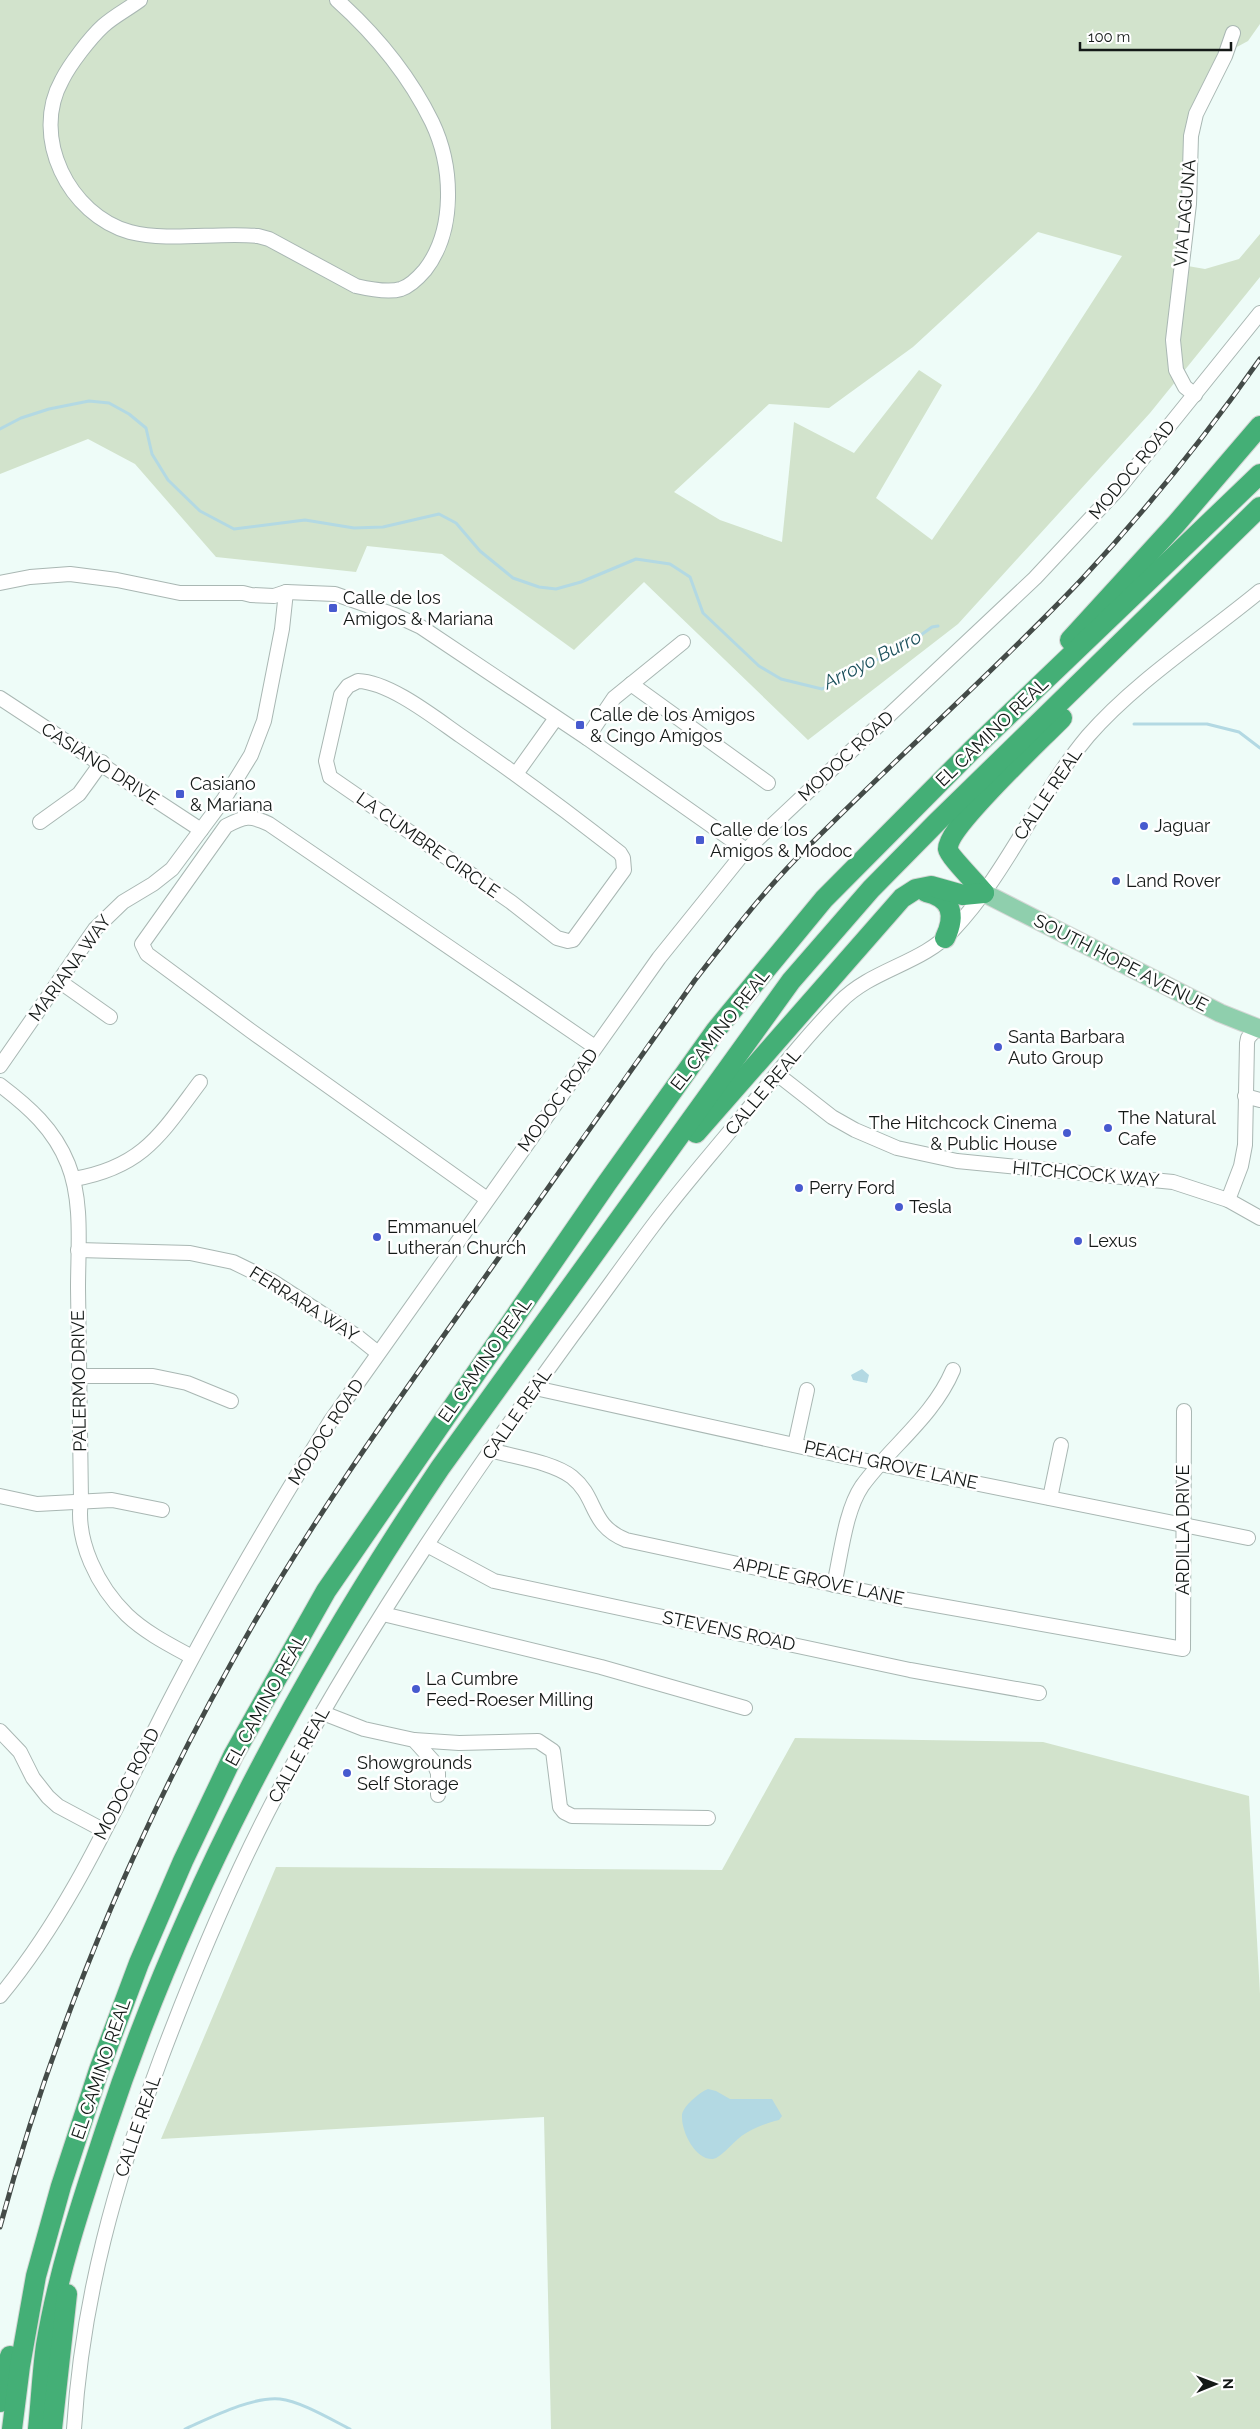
<svg xmlns="http://www.w3.org/2000/svg" width="1260" height="2429" font-family="Raleway,sans-serif">
  <rect width="100%" height="100%" fill="#eefcf8"/>
  <g fill="#d2e3cc" fill-rule="evenodd">
    <path d="M0,0H1260V24L1248,41L1220,56L1194,108L1176,264L1205,269L1239,259L1260,234V277L1150,413L958,624L808,740L644,582L574,650L442,554L367,546L356,572L216,557L135,464L88,439L0,474ZM1038,232L1122,256L1036,389L932,540L876,498L942,385L919,370L854,453L794,422L782,542L720,520L674,492L769,404L829,408L913,347Z"/>
    <polygon points="795,1738 1043,1742 1249,1796 1260,1994 1260,2429 551,2429 544,2117 161,2139 276,1867 722,1870"/>
  </g>
  <g fill="#b3d9e3">
    <polygon points="862,1369 869,1375 867,1383 853,1380 851,1375"/>
    <path d="M708,2089L716,2091L730,2099H772L782,2116L779,2120C767,2123 753,2128 743,2135C735,2140 721,2158 713,2159C695,2160 681,2131 682,2115C683,2106 700,2092 708,2089Z"/>
  </g>
  <g fill="none" stroke-linecap="round" stroke-linejoin="round">
    <g stroke="#b3d9e3" stroke-width="3">
      <polyline points="0,429 21,418 49,409 89,401 109,403 129,414 146,428 152,454 168,480 200,511 234,529 305,520 354,528 383,527 439,514 456,523 480,551 513,578 539,587 556,589 581,582 636,559 670,564 690,577 703,613 759,666 781,679 822,689 914,640 932,627 938,626"/>
      <polyline points="1134,724 1207,724 1239,732 1260,748"/>
      <path d="M185,2429C210,2418 253,2396 280,2399C300,2401 332,2420 350,2429"/>
    </g>
    <defs>
      <g id="minor">
        <path d="M140,0C128,9 114,16 103,26C90,38 70,64 62,80C30,137 69,215 130,232C169,242 217,232 258,236L269,239L356,286C369,289 388,293 401,289C410,286 419,277 425,270C456,230 453,166 432,122C409,75 376,35 337,0"/>
        <polyline points="1195,395 1185,387 1176,370 1173,340 1189,204 1191,136 1196,114 1225,56 1233,33"/>
        <polyline points="0,583 30,577 70,574 117,580 180,593 243,593 251,595 274,596 286,592 335,594 395,615 421,627 587,738 746,850"/>
        <path d="M358,681C390,682 435,718 461,736C515,773 568,812 620,853L623,858L624,870L573,940L568,941L557,938L511,902L330,777L326,761L341,695L348,686Z"/>
        <polyline points="631,684 768,783"/>
        <polyline points="0,698 201,830"/>
        <polyline points="587,738 614,698 683,642"/>
        <polyline points="516,774 556,718"/>
        <polyline points="40,822 79,794 102,762"/>
        <polyline points="59,981 110,1017"/>
        <polyline points="0,1066 95,929 123,902 153,884 172,869 224,799 251,755 264,721 282,629 286,592"/>
        <polyline points="777,1074 832,1117 855,1130 897,1148 957,1161 1173,1182 1228,1200 1260,1218"/>
        <path d="M0,1085C29,1107 54,1129 68,1164C83,1201 78,1248 78,1288C79,1359 80,1430 81,1500C75,1541 98,1587 127,1615C146,1633 170,1645 192,1657"/>
        <polyline points="1245,1096 1260,1100"/>
        <path d="M74,1179C143,1167 161,1134 200,1082"/>
        <path d="M487,1199L251,1031L147,954L142,944L226,826C245,816 250,815 269,824L595,1047"/>
        <polyline points="1228,1200 1241,1166 1245,1145 1247,1043 1248,1038 1257,1028"/>
        <polyline points="78,1250 190,1253 233,1262 272,1281 358,1337 378,1353"/>
        <polyline points="79,1376 153,1376 187,1383 231,1401"/>
        <polyline points="535,1388 880,1464 1248,1538"/>
        <polyline points="795,1445 807,1390"/>
        <path d="M490,1450C514,1457 553,1462 572,1477C598,1498 589,1525 626,1540L896,1598L1183,1649L1184,1411"/>
        <polyline points="0,1496 37,1504 112,1500 162,1510"/>
        <polyline points="1050,1498 1061,1445"/>
        <polyline points="427,1545 494,1581 910,1670 1039,1693"/>
        <path d="M834,1585C841,1555 845,1511 862,1486C891,1446 933,1417 953,1370"/>
        <polyline points="383,1614 601,1667 745,1708"/>
        <polyline points="323,1713 364,1729 414,1740 433,1761 438,1773 438,1795"/>
        <polyline points="0,1731 20,1752 33,1778 48,1797 58,1806 103,1830"/>
        <polyline points="414,1740 459,1743 538,1741 553,1751 560,1807 564,1812 572,1816 708,1818"/>
        <path d="M0,1996C71,1911 116,1806 166,1708C216,1610 272,1515 330,1422L659,958L746,850L1035,578L1119,488L1260,313"/>
        <path d="M74,2429C82,2298 116,2180 161,2058C198,1960 239,1862 290,1770C373,1619 471,1475 572,1336C599,1300 625,1263 652,1227C681,1188 714,1151 745,1113C775,1076 806,1036 840,1002C872,969 922,964 953,930C1007,873 1037,797 1088,736C1136,681 1203,638 1260,591"/>
      </g>
      <polyline id="major" points="984,893 1220,1013 1260,1029"/>
      <g id="highway">
        <polyline points="1070,640 1176,524 1260,426"/>
        <path d="M926,892C952,898 956,915 945,938"/>
        <path d="M984,893C977,884 949,856 948,849C947,827 1043,738 1062,718"/>
        <polyline points="696,1133 902,898 916,889 931,886 963,895 984,893"/>
        <polyline points="0,2402 10,2356"/>
        <polyline points="12,2429 20,2366 36,2276 61,2186 99,2070 139,1963 183,1861 233,1756 326,1591 607,1183 716,1030 824,899 971,751 1260,474"/>
        <path d="M38,2429C41,2401 42,2373 46,2345C58,2272 82,2201 105,2131C183,1894 301,1675 440,1468L791,981L871,889L937,822L1260,507"/>
        <polyline points="52,2429 67,2294"/>
      </g>
    </defs>
    <use href="#minor" stroke="#a9b7b3" stroke-width="16"/>
    <use href="#major" stroke="#d5d6d5" stroke-width="20"/>
    <use href="#highway" stroke="#d5d6d5" stroke-width="22"/>
    <use href="#minor" stroke="#fff" stroke-width="14"/>
    <use href="#major" stroke="#8fcfad" stroke-width="18"/>
    <use href="#highway" stroke="#44af76" stroke-width="20"/>
    <defs>
      <path id="rail" d="M0,2227C57,2016 145,1812 254,1623C318,1512 392,1409 466,1304C542,1196 618,1088 695,980C727,939 759,897 795,860C889,764 990,676 1082,579C1146,510 1206,436 1260,359"/>
    </defs>
    <use href="#rail" stroke="#444b48" stroke-width="5"/>
    <use href="#rail" stroke="#fff" stroke-width="3" stroke-dasharray="9" stroke-linecap="butt"/>
  </g>
  <g fill="#475acf" stroke="#fff" stroke-width="2">
    <rect x="328" y="603" width="10" height="10" rx="2.5"/>
    <rect x="575" y="720" width="10" height="10" rx="2.5"/>
    <rect x="175" y="789" width="10" height="10" rx="2.5"/>
    <circle cx="1144" cy="826" r="5"/>
    <rect x="695" y="835" width="10" height="10" rx="2.5"/>
    <circle cx="1116" cy="881" r="5"/>
    <circle cx="998" cy="1047" r="5"/>
    <circle cx="1108" cy="1128" r="5"/>
    <circle cx="1067" cy="1133" r="5"/>
    <circle cx="799" cy="1188" r="5"/>
    <circle cx="899" cy="1207" r="5"/>
    <circle cx="377" cy="1237" r="5"/>
    <circle cx="1078" cy="1241" r="5"/>
    <circle cx="416" cy="1689" r="5"/>
    <circle cx="347" cy="1773" r="5"/>
  </g>
  <g text-anchor="middle" stroke-width="5" stroke-linejoin="round" paint-order="stroke">
    <g font-size="18" fill="#141917" stroke="#fff">
      <text transform="translate(1185 213) rotate(-85)" y="6">VIA LAGUNA</text>
      <text transform="translate(1132 470) rotate(-50)" y="6">MODOC ROAD</text>
      <text transform="translate(992 732) rotate(-44)" y="6">EL CAMINO REAL</text>
      <text transform="translate(846 756) rotate(-43)" y="6">MODOC ROAD</text>
      <text transform="translate(100 764) rotate(33)" y="6">CASIANO DRIVE</text>
      <text transform="translate(1048 794) rotate(-56)" y="6">CALLE REAL</text>
      <text transform="translate(428 845) rotate(35)" y="6">LA CUMBRE CIRCLE</text>
      <text transform="translate(1121 963) rotate(27)" y="6">SOUTH HOPE AVENUE</text>
      <text transform="translate(70 968) rotate(-54)" y="6">MARIANA WAY</text>
      <text transform="translate(720 1030) rotate(-52)" y="6">EL CAMINO REAL</text>
      <text transform="translate(763 1092) rotate(-50)" y="6">CALLE REAL</text>
      <text transform="translate(558 1100) rotate(-54)" y="6">MODOC ROAD</text>
      <text transform="translate(1086 1174) rotate(5)" y="6">HITCHCOCK WAY</text>
      <text transform="translate(304 1304) rotate(32)" y="6">FERRARA WAY</text>
      <text transform="translate(485 1360) rotate(-55)" y="6">EL CAMINO REAL</text>
      <text transform="translate(79 1381) rotate(-91)" y="6">PALERMO DRIVE</text>
      <text transform="translate(517 1414) rotate(-55)" y="6">CALLE REAL</text>
      <text transform="translate(326 1432) rotate(-57)" y="6">MODOC ROAD</text>
      <text transform="translate(891 1465) rotate(12)" y="6">PEACH GROVE LANE</text>
      <text transform="translate(1183 1530) rotate(-90)" y="6">ARDILLA DRIVE</text>
      <text transform="translate(819 1581) rotate(12)" y="6">APPLE GROVE LANE</text>
      <text transform="translate(729 1631) rotate(12)" y="6">STEVENS ROAD</text>
      <text transform="translate(266 1700) rotate(-61)" y="6">EL CAMINO REAL</text>
      <text transform="translate(299 1755) rotate(-61)" y="6">CALLE REAL</text>
      <text transform="translate(127 1784) rotate(-63)" y="6">MODOC ROAD</text>
      <text transform="translate(101 2069) rotate(-71)" y="6">EL CAMINO REAL</text>
      <text transform="translate(138 2126) rotate(-71)" y="6">CALLE REAL</text>
    </g>
    <g font-size="18" fill="#141917" stroke="#fff" text-anchor="start">
      <text x="343" y="604">Calle de los<tspan x="343" dy="21">Amigos &amp; Mariana</tspan></text>
      <text x="590" y="721">Calle de los Amigos<tspan x="590" dy="21">&amp; Cingo Amigos</tspan></text>
      <text x="190" y="790">Casiano<tspan x="190" dy="21">&amp; Mariana</tspan></text>
      <text x="1154" y="832">Jaguar</text>
      <text x="710" y="836">Calle de los<tspan x="710" dy="21">Amigos &amp; Modoc</tspan></text>
      <text x="1126" y="887">Land Rover</text>
      <text x="1008" y="1043">Santa Barbara<tspan x="1008" dy="21">Auto Group</tspan></text>
      <text x="1118" y="1124">The Natural<tspan x="1118" dy="21">Cafe</tspan></text>
      <text x="1057" y="1129" text-anchor="end">The Hitchcock Cinema<tspan x="1057" dy="21">&amp; Public House</tspan></text>
      <text x="809" y="1194">Perry Ford</text>
      <text x="909" y="1213">Tesla</text>
      <text x="387" y="1233">Emmanuel<tspan x="387" dy="21">Lutheran Church</tspan></text>
      <text x="1088" y="1247">Lexus</text>
      <text x="426" y="1685">La Cumbre<tspan x="426" dy="21">Feed-Roeser Milling</tspan></text>
      <text x="357" y="1769">Showgrounds<tspan x="357" dy="21">Self Storage</tspan></text>
    </g>
    <g font-size="19" font-style="italic" fill="#1b505b" stroke="#fff">
      <text transform="translate(872 659) rotate(-27)" y="7">Arroyo Burro</text>
    </g>
  </g>
  <g transform="translate(1215 2384) rotate(89)" stroke="#ffffff" stroke-width="4" paint-order="stroke">
  <path d="M0-4L9 19L0 12L-9 19Z" fill="#141917"/>
  <text y="-8" font-size="14" font-weight="bold" text-anchor="middle" fill="#141917">N</text>
  </g>
  <path d="M1080 42v8h151v-8" fill="none" stroke="#141917" stroke-width="2.5"/>
  <text x="1088" y="42" font-size="15" fill="#141917" stroke="#ffffff" stroke-width="4" paint-order="stroke">100 m</text>
</svg>
